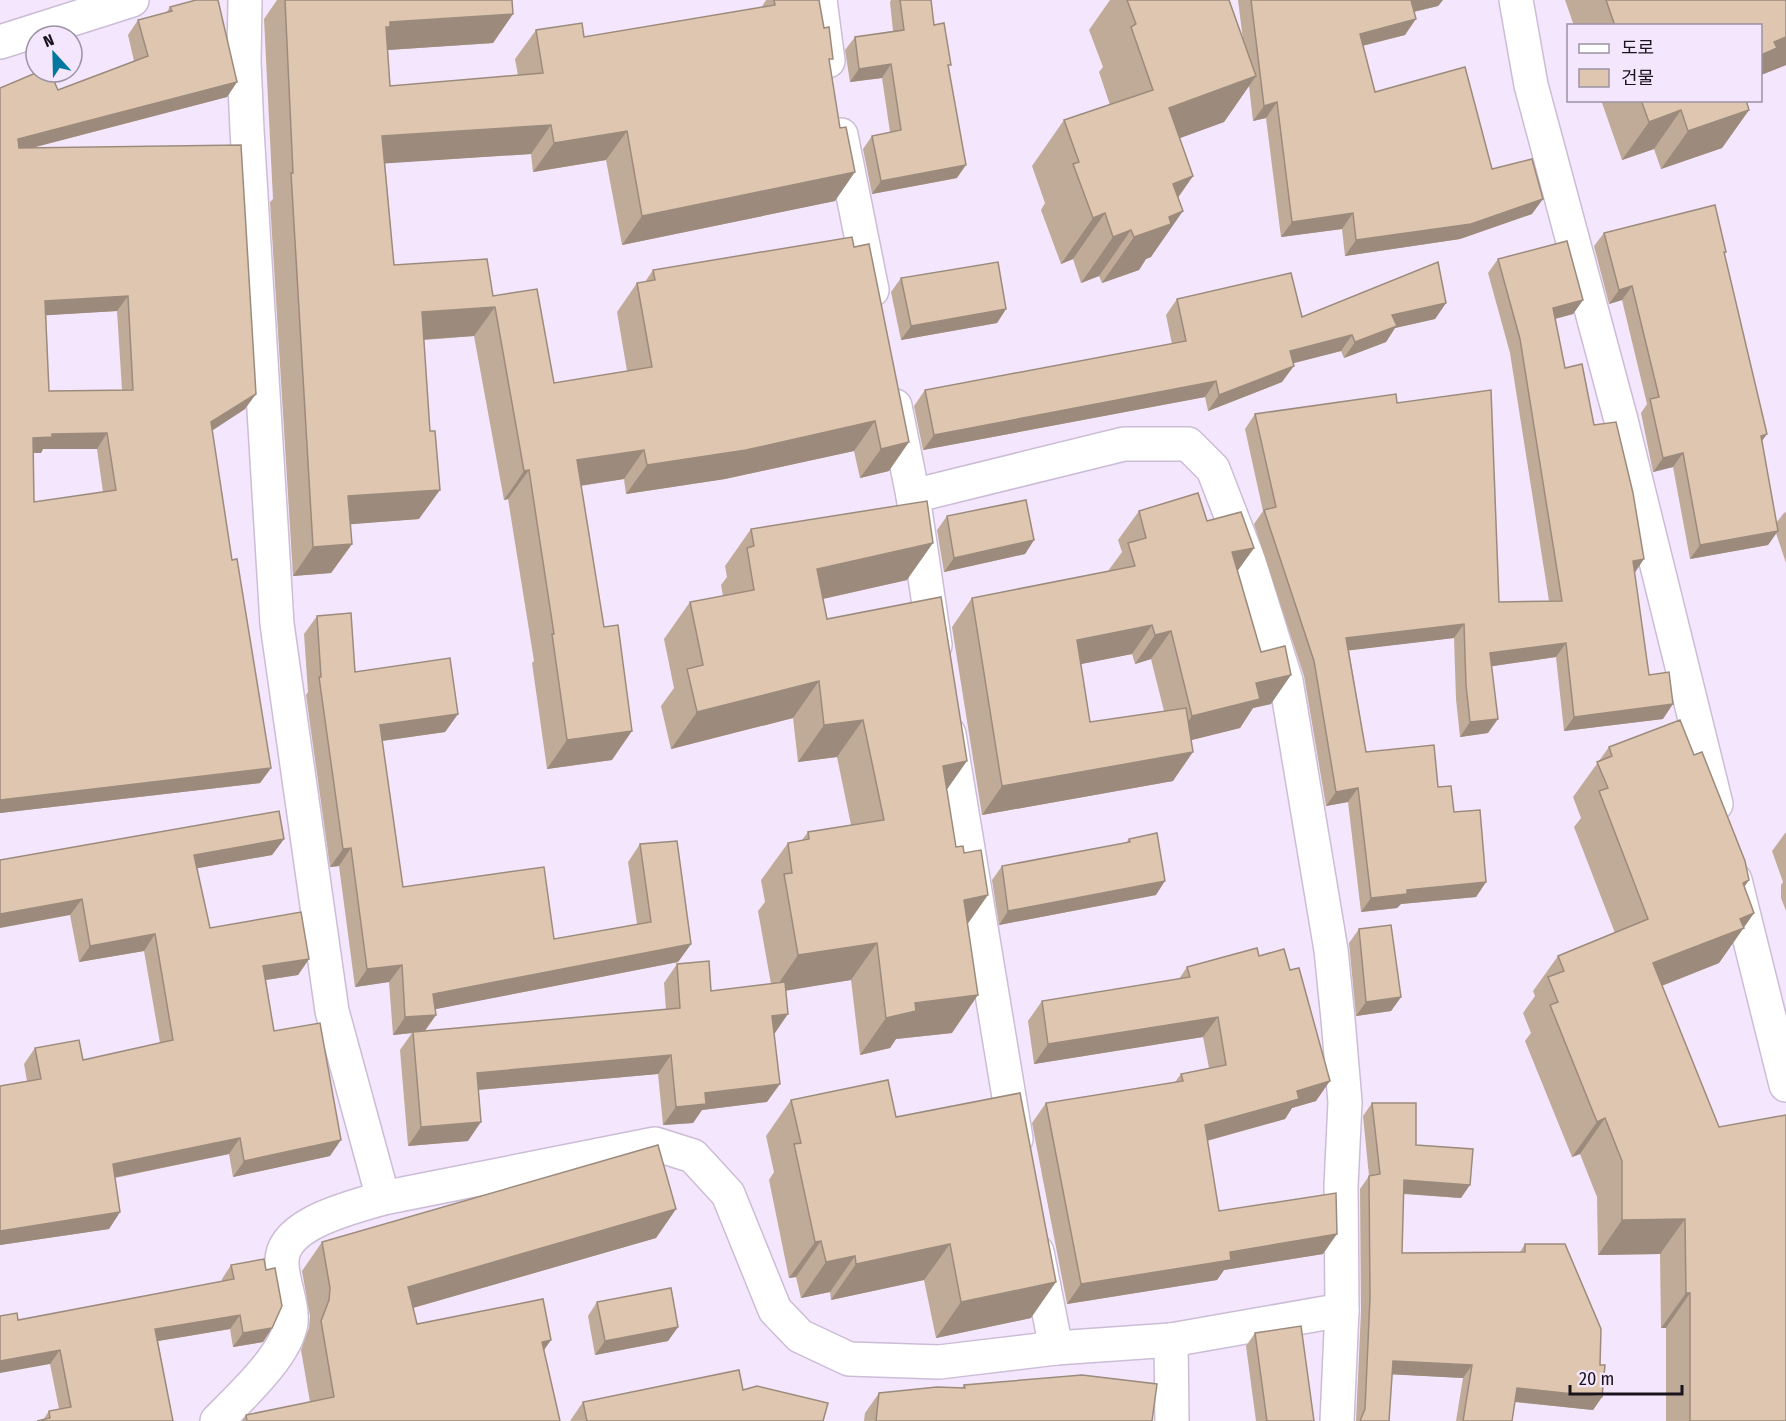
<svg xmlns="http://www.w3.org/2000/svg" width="1786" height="1421" font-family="'Fira Sans Condensed','Noto Sans KR',sans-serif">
  <rect width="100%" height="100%" fill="#f4e7fd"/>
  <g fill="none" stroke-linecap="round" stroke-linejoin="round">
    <defs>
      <g id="street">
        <polyline points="245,0 244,61 247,130 277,624 332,1011 383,1198 655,1144 693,1156 728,1194 775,1310 800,1336 849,1359 939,1362 1056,1348 1171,1340 1172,1421"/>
        <polyline points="820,0 828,61"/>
        <polyline points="1516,0 1531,85 1621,420 1716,804"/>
        <polyline points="841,135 872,290"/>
        <polyline points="895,406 913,496 935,645"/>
        <polyline points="913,496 1124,444 1188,444 1213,469 1249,562 1286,681 1331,950 1338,1019 1345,1102 1341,1186 1342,1310 1171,1340"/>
        <polyline points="949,734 1016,1139"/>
        <polyline points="1735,880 1786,1085"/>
        <polyline points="1037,1252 1056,1348"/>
        <path d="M217,1421C239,1398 286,1356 291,1323C293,1304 282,1282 282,1263C280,1223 354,1207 383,1198"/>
        <polyline points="1337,1421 1342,1310"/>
      </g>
      <polyline id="secondary" points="0,42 132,0"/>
    </defs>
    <use href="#street" stroke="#ccbdd7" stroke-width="36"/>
    <use href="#secondary" stroke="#ccbdd7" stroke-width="36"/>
    <use href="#street" stroke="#fff" stroke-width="33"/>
    <use href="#secondary" stroke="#fff" stroke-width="33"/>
  </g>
  <g fill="#c0aa98" fill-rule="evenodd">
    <polygon points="277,0 512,0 513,14 493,43 387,50 390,86 518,75 515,59 536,30 584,37 761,8 766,0 819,0 829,63 835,201 622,245 606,160 533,172 531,154 385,163 394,265 493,296 554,383 627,371 617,312 637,283 645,282 653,270 852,237 889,471 860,478 854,451 725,479 626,494 624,479 581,486 612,760 547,769 532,663 534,661 508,499 504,500 474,336 424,340 419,519 350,524 352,544 331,573 293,576 270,202 273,199 264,19"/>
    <polygon points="891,0 931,0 934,25 949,68 957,178 872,194 863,149 872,136 890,132 882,78 850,82 845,50 855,37 893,31 890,2"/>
    <polygon points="1110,0 1229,0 1243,40 1238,0 1443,0 1438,6 1414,12 1405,35 1363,46 1375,92 1492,169 1532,214 1460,239 1345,256 1342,229 1281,237 1266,118 1253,121 1249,86 1224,122 1179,138 1193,176 1178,197 1151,257 1146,259 1139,270 1102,283 1099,276 1081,283 1073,259 1061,264 1041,210 1045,203 1032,166 1064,120 1110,105 1099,72 1103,67 1089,30"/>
    <polygon points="1565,0 1786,0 1786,65 1761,75 1761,26 1574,26"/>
    <path d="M170,7L237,82L227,97L32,148L245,409L212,430L232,560L271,768L260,783L0,813V88L58,90L134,61L128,35L138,20L166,13ZM117,311L122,390L49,391L46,315ZM43,449H97L103,492L34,502V453H41Z"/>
    <polygon points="1601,100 1746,100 1749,110 1722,148 1661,169 1654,149 1622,160"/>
    <polygon points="1604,233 1726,252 1724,254 1762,442 1776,523 1784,513 1786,512 1786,563 1776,533 1768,545 1690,559 1673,467 1653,472 1641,413 1647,404 1622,300 1609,304 1594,246"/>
    <polygon points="1498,259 1583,300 1573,314 1555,319 1565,368 1594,425 1634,573 1649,675 1663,719 1564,731 1556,657 1492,666 1488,733 1460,737 1456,699 1454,638 1349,650 1366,752 1438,787 1454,812 1486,882 1476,897 1401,904 1397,908 1361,912 1348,802 1326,806 1304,676 1254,524 1263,511 1245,429 1255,414 1397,403 1499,602 1549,601 1510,353 1488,273"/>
    <polygon points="901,278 1006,309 997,323 901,340 891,292"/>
    <polygon points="1177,299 1302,317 1446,303 1435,319 1395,328 1386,342 1344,358 1341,351 1293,363 1282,382 1208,411 1205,397 923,450 914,406 925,390 1172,344 1166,315"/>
    <path d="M1139,511L1207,521L1254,548L1237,571L1271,704L1253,708L1240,728L1191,740L1173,781L982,815L952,627L972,598L1108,571L1122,552L1118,540ZM1132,654L1135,664L1151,659L1164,711L1090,722L1081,664Z"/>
    <polygon points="947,516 1034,540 1025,554 944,572 937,530"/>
    <polygon points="751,529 907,580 823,599 827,619 946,790 967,924 952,1033 896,1039 890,1048 860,1055 851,980 786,990 775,1033 774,1033 767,1102 702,1110 693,1123 663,1125 658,1074 478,1090 468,1141 408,1146 400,1050 412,1033 393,1035 389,982 355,987 339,866 330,867 306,695 308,692 304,634 317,616 355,672 458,714 445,732 382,741 403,887 554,939 637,924 628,862 640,844 691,944 678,962 435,1009 436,1015 425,1031 666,1010 664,983 677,964 711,991 771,984 758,911 765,902 761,880 788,843 802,840 808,832 851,825 837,757 798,762 793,718 671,749 661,706 674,688 664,639 690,602 723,596 721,585 727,577 725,566"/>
    <polygon points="1609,747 1744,887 1754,913 1719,963 1662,986 1786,1421 1666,1421 1666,1328 1661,1328 1660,1254 1598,1255 1597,1197 1580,1154 1572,1157 1525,1041 1531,1033 1523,1013 1535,996 1533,991 1558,956 1615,933 1574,827 1581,818 1573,797"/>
    <polygon points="1786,832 1786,911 1781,898 1781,885 1783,882 1772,851"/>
    <polygon points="284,839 272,855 197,868 210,928 309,959 298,975 266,980 274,1031 330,1156 233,1177 229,1154 115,1178 120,1212 109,1229 0,1245 0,1086 27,1081 24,1064 35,1048 83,1060 160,1043 144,951 79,962 70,915 0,860"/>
    <polygon points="1129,839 1156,895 999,925 992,880 1002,866 1126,843"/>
    <polygon points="1359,929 1401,997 1391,1011 1356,1016 1349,943"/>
    <polygon points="1259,956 1316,1101 1292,1108 1285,1119 1207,1141 1219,1211 1323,1254 1224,1270 1217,1280 1067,1304 1032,1123 1046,1103 1175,1082 1181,1074 1209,1068 1203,1037 1034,1064 1028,1021 1042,1001 1179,979 1187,967"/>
    <polygon points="791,1100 896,1117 1031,1318 936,1338 924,1280 831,1300 830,1292 801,1298 796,1277 789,1278 769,1180 774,1172 766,1136"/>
    <polygon points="1372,1103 1416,1145 1461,1198 1403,1194 1402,1253 1520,1252 1525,1244 1600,1365 1602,1397 1593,1410 1515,1402 1512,1421 1456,1421 1463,1378 1392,1374 1389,1421 1356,1421 1361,1311 1360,1189 1369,1176 1363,1116"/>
    <polygon points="676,1209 656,1238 413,1308 417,1324 544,1350 560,1421 242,1421 246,1415 310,1402 301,1350 309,1328 310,1316 302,1271 322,1242"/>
    <polygon points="231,1265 272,1328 263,1342 233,1347 230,1329 158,1341 173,1421 43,1420 49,1411 59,1409 50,1364 18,1320 222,1281 222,1279"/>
    <polygon points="597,1302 678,1327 668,1341 595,1355 588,1316"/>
    <polygon points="1255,1333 1314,1421 1256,1421 1246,1346"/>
    <polygon points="964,1385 1152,1421 864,1421 865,1413 879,1393 962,1388"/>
    <polygon points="743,1390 823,1421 570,1421 583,1402"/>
  </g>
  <g fill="#9c8b7c">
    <polygon points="1411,0 1443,0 1438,6 1400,15"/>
    <polygon points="513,14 493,43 373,51 366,57 390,22"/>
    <polygon points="1416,19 1405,35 1349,49 1360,34"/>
    <polygon points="1786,37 1786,65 1761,75 1761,55 1774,42"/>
    <polygon points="891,64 882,78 850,82 859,69"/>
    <polygon points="1256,76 1224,122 1137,154 1169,108"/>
    <polygon points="237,82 227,97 8,154 18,139"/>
    <polygon points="1277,102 1266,118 1253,121 1264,106"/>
    <polygon points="1681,110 1654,149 1622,160 1649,122"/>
    <polygon points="1749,110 1722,148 1661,169 1688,131"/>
    <polygon points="551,125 531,154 362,165 382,136"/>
    <polygon points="627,131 606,160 533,172 554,143"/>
    <polygon points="966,165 957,178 872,194 881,181"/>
    <polygon points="855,172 835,201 622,245 642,216"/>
    <polygon points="1193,176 1161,222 1173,184"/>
    <polygon points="1543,199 1532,214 1460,239 1345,256 1356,240"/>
    <polygon points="1183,211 1151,257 1146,259 1139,270 1102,283 1134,237 1169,217"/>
    <polygon points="1105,213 1073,259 1061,264 1093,218"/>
    <polygon points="1353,213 1342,229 1281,237 1292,222"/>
    <polygon points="1131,230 1099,276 1081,283 1113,237"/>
    <polygon points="1632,286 1622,300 1609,304 1619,290"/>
    <polygon points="128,296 117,311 35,316 45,301"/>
    <polygon points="1583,300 1573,314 1543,322 1553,308"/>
    <polygon points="1446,303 1435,319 1395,328 1386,342 1344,358 1355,342 1392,315"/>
    <polygon points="495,307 474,336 401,341 422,312"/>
    <polygon points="1006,309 997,323 901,340 911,326"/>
    <polygon points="1352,335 1341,351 1279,367 1290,351"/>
    <polygon points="1294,366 1282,382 1208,411 1219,395"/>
    <polygon points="1216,381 1205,397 923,450 934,435"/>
    <polygon points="256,394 245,409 201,438 211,422"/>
    <polygon points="875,421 854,451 725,479 626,494 647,465"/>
    <polygon points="107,433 97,449 43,449 41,453 23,453 33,438 52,434"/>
    <polygon points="1767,434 1757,448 1761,436"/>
    <polygon points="909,442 889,471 860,478 881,449"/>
    <polygon points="644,450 624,479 557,489 577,460"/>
    <polygon points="1683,453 1673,467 1653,472 1663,458"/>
    <polygon points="529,470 508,499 504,500 524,471"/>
    <polygon points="440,490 419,519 328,526 348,496"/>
    <polygon points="1778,531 1768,545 1690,559 1700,545"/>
    <polygon points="1034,540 1025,554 944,572 954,558"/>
    <polygon points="933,543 907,580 791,606 817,569"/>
    <polygon points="352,544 331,573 293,576 313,547"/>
    <polygon points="1254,548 1234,576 1232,552"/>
    <polygon points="1644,559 1634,574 1633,561"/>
    <polygon points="1464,624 1454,638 1336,652 1346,638"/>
    <polygon points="1152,625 1132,654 1056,669 1077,640"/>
    <polygon points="1171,631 1151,659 1135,664 1155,635"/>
    <polygon points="1566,643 1556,657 1480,668 1490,653"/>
    <polygon points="1291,675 1271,704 1253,708 1240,728 1172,745 1192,716 1256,683"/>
    <polygon points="819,681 793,718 671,749 697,712"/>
    <polygon points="1673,704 1663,719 1564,731 1574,717"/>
    <polygon points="458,714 445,732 367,743 380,725"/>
    <polygon points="1498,719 1488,733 1460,737 1470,722"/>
    <polygon points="863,720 837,757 798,762 824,725"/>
    <polygon points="632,731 612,760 547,769 567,740"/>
    <polygon points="1193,752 1173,781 982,815 1002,786"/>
    <polygon points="967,761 941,798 943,766"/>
    <polygon points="271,768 260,783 0,813 0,800"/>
    <polygon points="1358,788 1348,802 1326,806 1336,792"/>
    <polygon points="284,839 272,855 182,871 194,855"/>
    <polygon points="351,848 339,866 330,867 343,849"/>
    <polygon points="1749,880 1725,915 1743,883"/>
    <polygon points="1165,881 1156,895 999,925 1008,911"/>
    <polygon points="1486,882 1476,897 1401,904 1397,908 1361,912 1371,898 1407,890"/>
    <polygon points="988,895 962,932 964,900"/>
    <polygon points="82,899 70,915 0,928 0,914"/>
    <polygon points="1754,913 1719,963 1628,999 1653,963 1740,919"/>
    <polygon points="155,934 144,951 79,962 90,946"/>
    <polygon points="877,943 851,980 772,993 798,955"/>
    <polygon points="691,944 678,962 421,1012 433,994"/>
    <polygon points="309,959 298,975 252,982 263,966"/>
    <polygon points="402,965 389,982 355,987 367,969"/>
    <polygon points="978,995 952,1033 896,1039 890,1048 860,1055 886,1018 915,1003"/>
    <polygon points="1401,997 1391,1011 1356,1016 1366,1002"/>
    <polygon points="788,1014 775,1033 759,1034 772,1016"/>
    <polygon points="436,1015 423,1033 413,1032 412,1033 393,1035 405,1017"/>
    <polygon points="1218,1017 1203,1037 1034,1064 1048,1044"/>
    <polygon points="671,1055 658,1074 464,1091 477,1073"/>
    <polygon points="1330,1081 1316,1101 1292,1108 1285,1119 1191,1145 1205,1125 1297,1091"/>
    <polygon points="780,1084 767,1102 702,1110 693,1123 663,1125 676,1107 705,1093"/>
    <polygon points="1605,1118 1580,1154 1572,1157 1597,1122"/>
    <polygon points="481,1122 468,1141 408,1146 421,1127"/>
    <polygon points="240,1138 229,1154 102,1180 113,1164"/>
    <polygon points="341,1140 330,1156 233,1177 244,1161"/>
    <polygon points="1404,1180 1470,1185 1461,1198 1395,1193"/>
    <polygon points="676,1209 656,1238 388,1315 408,1287"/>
    <polygon points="120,1212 109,1229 0,1245 0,1231"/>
    <polygon points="1685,1219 1660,1254 1598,1255 1622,1220"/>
    <polygon points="1337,1234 1323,1254 1224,1270 1217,1280 1067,1304 1081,1284 1230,1252"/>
    <polygon points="821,1241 796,1277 789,1278 815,1242"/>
    <polygon points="950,1244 924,1280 831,1300 856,1264"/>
    <polygon points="855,1256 830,1292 801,1298 826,1262"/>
    <polygon points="1056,1282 1031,1318 936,1338 961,1302"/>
    <polygon points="1686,1293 1690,1293 1666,1328 1661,1328"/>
    <polygon points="240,1315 230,1329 146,1343 155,1329"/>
    <polygon points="678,1327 668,1341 595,1355 605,1341"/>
    <polygon points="272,1328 263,1342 233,1347 243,1333"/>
    <polygon points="551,1340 531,1369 542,1342"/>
    <polygon points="60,1350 50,1364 0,1373 0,1361"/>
    <polygon points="1393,1361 1472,1365 1463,1378 1384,1374"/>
    <polygon points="1517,1388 1602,1397 1593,1410 1508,1401"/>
  </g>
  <g fill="#dfc6b1" stroke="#9c8b7c" stroke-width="1.5" fill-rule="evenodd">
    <path d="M196,0H218L237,82L18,139L19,148L241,145L256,394L211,422L232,560L237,559L271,768L0,800V88L38,72H50L58,90L148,56L138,20L172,11L170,7ZM128,296L133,390L49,391L45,301ZM107,433L116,490L34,502L33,438L52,437V434Z"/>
    <polygon points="285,0 512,0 513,14 390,22 390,27 386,27 390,86 543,73 536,30 582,23 584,37 775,5 774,0 819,0 824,28 829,27 833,59 829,59 840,128 846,127 855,172 642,216 627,131 554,143 551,125 382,136 394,265 487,259 493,296 537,289 554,383 652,367 637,283 655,280 653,270 852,237 854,247 869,244 909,442 881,449 875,421 746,450 647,465 644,450 577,460 604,627 618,625 632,731 567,740 552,634 554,634 529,470 524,471 495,307 422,312 430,431 435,431 440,490 348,496 352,544 313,547 291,173 293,173"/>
    <polygon points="900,0 931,0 934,25 944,23 951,65 948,65 966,165 881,181 872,136 901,130 891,64 859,69 855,37 904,30"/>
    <polygon points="1127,0 1229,0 1256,76 1169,108 1193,176 1173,184 1183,211 1169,217 1171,224 1134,237 1131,230 1113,237 1105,213 1093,218 1073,164 1079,162 1064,120 1153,90 1131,27 1136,24"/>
    <polygon points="1251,0 1411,0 1416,19 1360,34 1375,92 1465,67 1492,169 1532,159 1543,199 1471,224 1356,240 1353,213 1292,222 1277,102 1264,106"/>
    <polygon points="1606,0 1786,0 1786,37 1774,42 1777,48 1761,55 1761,26 1615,26"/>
    <polygon points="1641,100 1746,100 1749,110 1688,131 1681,110 1649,122"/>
    <polygon points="1715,205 1726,252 1724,252 1767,434 1761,436 1778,531 1700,545 1683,453 1663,458 1650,399 1659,397 1632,286 1619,290 1604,233"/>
    <polygon points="1567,241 1583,300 1553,308 1565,368 1582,364 1594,425 1616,422 1633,493 1644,559 1633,561 1649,675 1669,672 1673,704 1574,717 1566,643 1490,653 1498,719 1470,722 1466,685 1464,624 1346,638 1366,752 1434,745 1438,787 1451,786 1454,812 1480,810 1486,882 1407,890 1407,894 1371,898 1358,788 1336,792 1314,661 1264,510 1276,507 1255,414 1396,394 1397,403 1491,390 1499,602 1562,601 1520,339 1498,259"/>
    <polygon points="998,262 1006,309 911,326 901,278"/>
    <polygon points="1438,262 1446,303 1392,315 1397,326 1355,342 1352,335 1290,351 1294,366 1219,395 1216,381 934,435 925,390 1186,341 1177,299 1291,273 1302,317"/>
    <polygon points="1198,493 1207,521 1241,512 1254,548 1232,552 1261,652 1285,646 1291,675 1256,683 1260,699 1192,716 1171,631 1155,635 1152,625 1077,640 1090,722 1186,708 1193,752 1002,786 972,598 1135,566 1128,543 1146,538 1139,511"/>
    <polygon points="1026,500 1034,540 954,558 947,516"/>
    <polygon points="927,501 933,543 817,569 827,619 941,597 967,761 943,766 956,847 963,846 964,853 981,850 988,895 964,900 978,995 915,1003 916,1011 886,1018 877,943 798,955 784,874 792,873 788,843 809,839 808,832 884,820 863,720 824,725 819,681 697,712 687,669 703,665 690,602 754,590 747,548 754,546 751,529"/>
    <polygon points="351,613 355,672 450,658 458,714 380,725 403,887 544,867 554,939 651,922 640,844 677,841 691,944 433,994 436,1015 405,1017 402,965 367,969 351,848 343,849 319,677 321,677 317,616"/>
    <polygon points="1680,720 1694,755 1702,752 1745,861 1749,880 1743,883 1754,913 1740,919 1744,928 1653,963 1719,1127 1786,1115 1786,1421 1690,1421 1690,1293 1686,1293 1685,1219 1622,1220 1622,1161 1605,1118 1597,1122 1550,1005 1558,1002 1548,977 1564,971 1558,956 1648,919 1599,791 1608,788 1597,762 1612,756 1609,747"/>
    <polygon points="279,811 284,839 194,855 210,928 301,912 309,959 263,966 274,1031 320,1023 341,1140 244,1161 240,1138 113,1164 120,1212 0,1231 0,1086 41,1079 35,1048 79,1040 83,1060 173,1040 155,934 90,946 82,899 0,914 0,860"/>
    <polygon points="1157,833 1165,881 1008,911 1002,866 1130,842 1129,839"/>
    <polygon points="1391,925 1401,997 1366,1002 1359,929"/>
    <polygon points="1257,948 1259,956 1284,949 1290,970 1299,968 1330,1081 1297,1091 1299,1099 1205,1125 1219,1211 1336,1193 1337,1234 1230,1252 1231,1260 1081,1284 1046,1103 1183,1081 1181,1074 1226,1065 1218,1017 1048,1044 1042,1001 1190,977 1187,967"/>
    <polygon points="709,961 711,991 785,982 788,1014 772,1016 780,1084 705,1093 706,1104 676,1107 671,1055 477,1073 481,1122 421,1127 413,1032 680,1008 677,964"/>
    <polygon points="888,1080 896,1117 1020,1093 1056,1282 961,1302 950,1244 856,1264 855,1256 826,1262 821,1241 815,1242 794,1144 801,1143 791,1100"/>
    <polygon points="1372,1103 1416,1103 1416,1145 1473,1149 1470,1185 1404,1180 1402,1253 1525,1252 1525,1244 1565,1244 1601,1329 1600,1365 1605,1365 1602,1397 1517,1388 1512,1421 1463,1421 1472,1365 1393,1361 1389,1421 1360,1421 1365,1409 1370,1298 1369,1176 1380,1174"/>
    <polygon points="658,1145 676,1209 408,1287 417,1324 543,1299 551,1340 542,1342 560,1421 247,1421 246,1415 334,1397 321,1321 329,1300 330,1288 322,1242"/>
    <polygon points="264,1259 266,1270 275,1268 282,1306 272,1328 243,1333 240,1315 155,1329 173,1421 37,1421 50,1418 49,1411 71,1407 60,1350 0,1361 0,1316 17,1313 18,1320 234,1279 231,1265"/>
    <polygon points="671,1288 678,1327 605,1341 597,1302"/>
    <polygon points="1301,1326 1314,1421 1267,1421 1255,1333"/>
    <polygon points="739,1370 743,1390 757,1386 828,1403 823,1421 587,1421 583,1402"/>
    <polygon points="1082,1375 1157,1384 1152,1421 876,1421 879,1393 937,1387 965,1388 964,1385"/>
  </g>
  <rect x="1567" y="24" width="195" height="78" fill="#f4e7fd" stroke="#9c92a3" stroke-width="1.5"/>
  <rect x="1579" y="44" width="30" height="9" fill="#ffffff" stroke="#9c92a3" stroke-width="1.5"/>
  <text x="1621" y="54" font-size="18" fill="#18131c">도로</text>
  <rect x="1579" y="69" width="30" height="18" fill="#dfc6b1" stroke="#9c92a3" stroke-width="1.5"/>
  <text x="1621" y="84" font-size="18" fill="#18131c">건물</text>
  <g transform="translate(54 54) rotate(338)"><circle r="28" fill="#f4e7fd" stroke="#9c92a3" stroke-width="1.5"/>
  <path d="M0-4.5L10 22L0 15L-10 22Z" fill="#00779f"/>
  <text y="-9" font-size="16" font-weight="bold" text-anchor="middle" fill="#18131c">N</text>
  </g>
  <path d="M1570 1385v9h112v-9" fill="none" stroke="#18131c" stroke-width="3"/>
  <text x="1579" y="1385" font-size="18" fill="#18131c" stroke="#f4e7fd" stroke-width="4.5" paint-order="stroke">20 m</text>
</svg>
